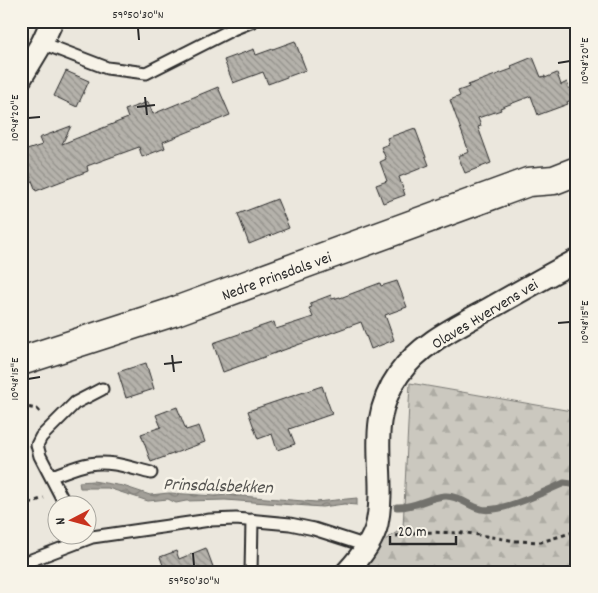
<svg xmlns="http://www.w3.org/2000/svg" width="598" height="593" font-family="Dekko,sans-serif">
  <defs>
    <pattern id="forest-firs" width="22" height="20" patternUnits="userSpaceOnUse" patternTransform="scale(1.25)"><rect width="22" height="20" fill="#cbc8bf"/><path d="M5 1l3.5 6h-7zM16 11l3.5 6h-7z" fill="#aeaca4"/></pattern>
    <pattern id="water-waves" width="16" height="10" patternUnits="userSpaceOnUse" patternTransform="scale(1.25)"><rect width="16" height="10" fill="#a29f98"/><path d="M0 5q4-4 8 0t8 0" fill="none" stroke="#84827c"/></pattern>
    <pattern id="building-back-hatch" width="6" height="6" patternUnits="userSpaceOnUse" patternTransform="scale(1.25)"><rect width="6" height="6" fill="#b5b2ab"/><path d="M-1 5l2 2M0 0l6 6M5-1l2 2" fill="none" stroke="#93918b"/></pattern>
  </defs>
  <rect width="100%" height="100%" fill="#ebe7dd"/>
  <filter id="ink" filterUnits="userSpaceOnUse"><feTurbulence type="fractalNoise" baseFrequency=".02" numOctaves="2"/><feDisplacementMap in="SourceGraphic" scale="10" xChannelSelector="R" yChannelSelector="G"/><feConvolveMatrix kernelMatrix="1 2 1 2 8 2 1 2 1" color-interpolation-filters="sRGB"/></filter>
  <g filter="url(#ink)">
    <polygon fill="url(#forest-firs)" stroke="#7b7a75" points="410,383 577,412 577,572 337,572 403,528"/>
    <polygon fill="url(#water-waves)" stroke="#72716c" points="93,481 123,486 150,495 169,493 215,496 229,495 316,502 357,498 357,505 344,504 322,507 225,500 186,501 176,503 168,499 148,501 108,488 80,488 79,482"/>
    <g fill="none" stroke-linecap="round" stroke-linejoin="round">
      <path stroke="#72716c" stroke-width="7" d="M397,507C415,508 428,497 445,496C458,495 468,506 481,509C499,514 546,491 564,483L572,484L577,488"/>
    </g>
    <g fill="url(#building-back-hatch)" stroke="#2b2b2b">
      <polygon points="295,41 306,70 268,84 263,72 233,83 224,60 254,49 256,55"/>
      <polygon points="533,57 541,77 545,76 545,78 557,73 561,85 567,82 573,99 567,102 568,104 538,115 531,96 500,108 501,110 478,118 481,126 478,127 491,163 465,173 458,156 469,152 450,100 460,96 458,91 469,87 468,85 512,69 511,66"/>
      <polygon points="66,71 89,81 77,107 54,96"/>
      <polygon points="218,87 230,115 163,142 165,148 142,157 139,147 87,166 88,171 36,191 21,152 42,145 39,138 71,126 62,144 128,118 125,110 148,102 153,114"/>
      <polygon points="415,128 429,165 399,177 405,195 383,203 376,185 387,181 380,162 386,159 381,147 389,144 387,138"/>
      <polygon points="277,199 289,228 249,244 238,214"/>
      <polygon points="397,281 407,307 385,315 394,340 371,349 361,322 223,372 213,343 274,322 276,329 313,317 309,308 312,307 310,303 331,295 332,299 340,297 340,298 380,283 381,286"/>
      <polygon points="146,363 154,389 126,398 118,372"/>
      <polygon points="322,386 332,414 289,429 295,444 277,450 272,434 258,439 248,411"/>
      <polygon points="177,407 186,430 199,426 205,442 151,462 141,434 161,427 156,415"/>
      <polygon points="206,548 215,572 149,572 149,570 163,565 160,557 176,551 179,559"/>
    </g>
    <g fill="none" stroke-linecap="round" stroke-linejoin="round">
      <defs>
        <g id="service">
          <polyline points="42,43 107,68 146,73 233,29 253,21"/>
          <path d="M52,476C64,472 77,466 89,464C111,460 131,468 151,473"/>
          <polyline points="66,506 40,456 37,445 41,437 75,403 102,389"/>
          <polyline points="21,564 92,537 210,520 236,519 290,524 314,529 367,546"/>
          <polyline points="251,572 252,520"/>
        </g>
        <g id="minor">
          <polyline points="21,78 42,43 52,21"/>
          <path d="M347,572C359,559 373,542 377,524C388,470 363,425 399,374C420,344 456,327 487,310C517,293 547,276 577,260"/>
        </g>
        <polyline id="secondary" points="21,361 173,312 528,182 554,180 577,171"/>
      </defs>
      <use href="#service" stroke="#2b2b2b" stroke-width="15"/>
      <use href="#minor" stroke="#2b2b2b" stroke-width="25"/>
      <use href="#secondary" stroke="#2b2b2b" stroke-width="31"/>
      <g stroke="#2b2b2b" stroke-width="3" stroke-dasharray="4 4" stroke-linecap="butt">
        <polyline points="21,406 37,409 42,414"/>
        <polyline points="21,506 44,498"/>
        <polyline points="396,536 420,532 467,533 516,541 541,542 577,531"/>
      </g>
      <use href="#service" stroke="#f7f3e8" stroke-width="11"/>
      <use href="#minor" stroke="#f7f3e8" stroke-width="21"/>
      <use href="#secondary" stroke="#f7f3e8" stroke-width="28"/>
    </g>
  </g>
  <path fill="none" stroke="#2b2b2b" stroke-width="2" d="M138,28L139,40M558,63L570,61M145,97L147,115M137,107L155,105M28,118L40,117M558,323L570,322M172,355L174,372M164,364L182,362M28,379L40,377M193,553L194,566"/>
  <g text-anchor="middle" stroke-width="5" stroke-linejoin="round" paint-order="stroke">
    <g font-size="16" fill="#2b2b2b" stroke="#f7f3e8">
      <text transform="translate(276 275) rotate(-20)" y="6">Nedre Prinsdals vei</text>
      <text transform="translate(484 313) rotate(-31)" y="6">Olaves Hvervens vei</text>
    </g>
    <g font-size="18" font-style="italic" fill="#555451" stroke="#f7f3e8">
      <text transform="translate(218 485) rotate(2)" y="6">Prinsdalsbekken</text>
    </g>
  </g>
  <rect width="598" height="593" fill="none" stroke="#f7f3e8" stroke-width="55"/>
  <g transform="translate(72 520) rotate(264)"><circle r="24" fill="#f7f3e8" stroke="#a5a39c"/>
  <path d="M0-4L9 19L0 12L-9 19Z" fill="#c8321e"/>
  <text y="-8" font-size="14" font-weight="bold" text-anchor="middle" fill="#2b2b2b">N</text>
  </g>
  <path d="M390 536v8h66v-8" fill="none" stroke="#2b2b2b" stroke-width="2.5"/>
  <text x="398" y="536" font-size="15" fill="#2b2b2b" stroke="#f7f3e8" stroke-width="4" paint-order="stroke">20 m</text>
  <rect x="28" y="28" width="542" height="538" fill="none" stroke="#2b2b2b" stroke-width="2"/>
  <g font-size="12" text-anchor="middle" fill="#2b2b2b">
    <text x="138" y="18">59°50'30"N</text>
    <text transform="translate(584 61) rotate(-90)" y="4">10°48'20"E</text>
    <text transform="translate(14 118) rotate(-90)" y="4">10°48'20"E</text>
    <text transform="translate(584 322) rotate(-90)" y="4">10°48'15"E</text>
    <text transform="translate(14 379) rotate(-90)" y="4">10°48'15"E</text>
    <text x="194" y="584">59°50'30"N</text>
  </g>
</svg>
